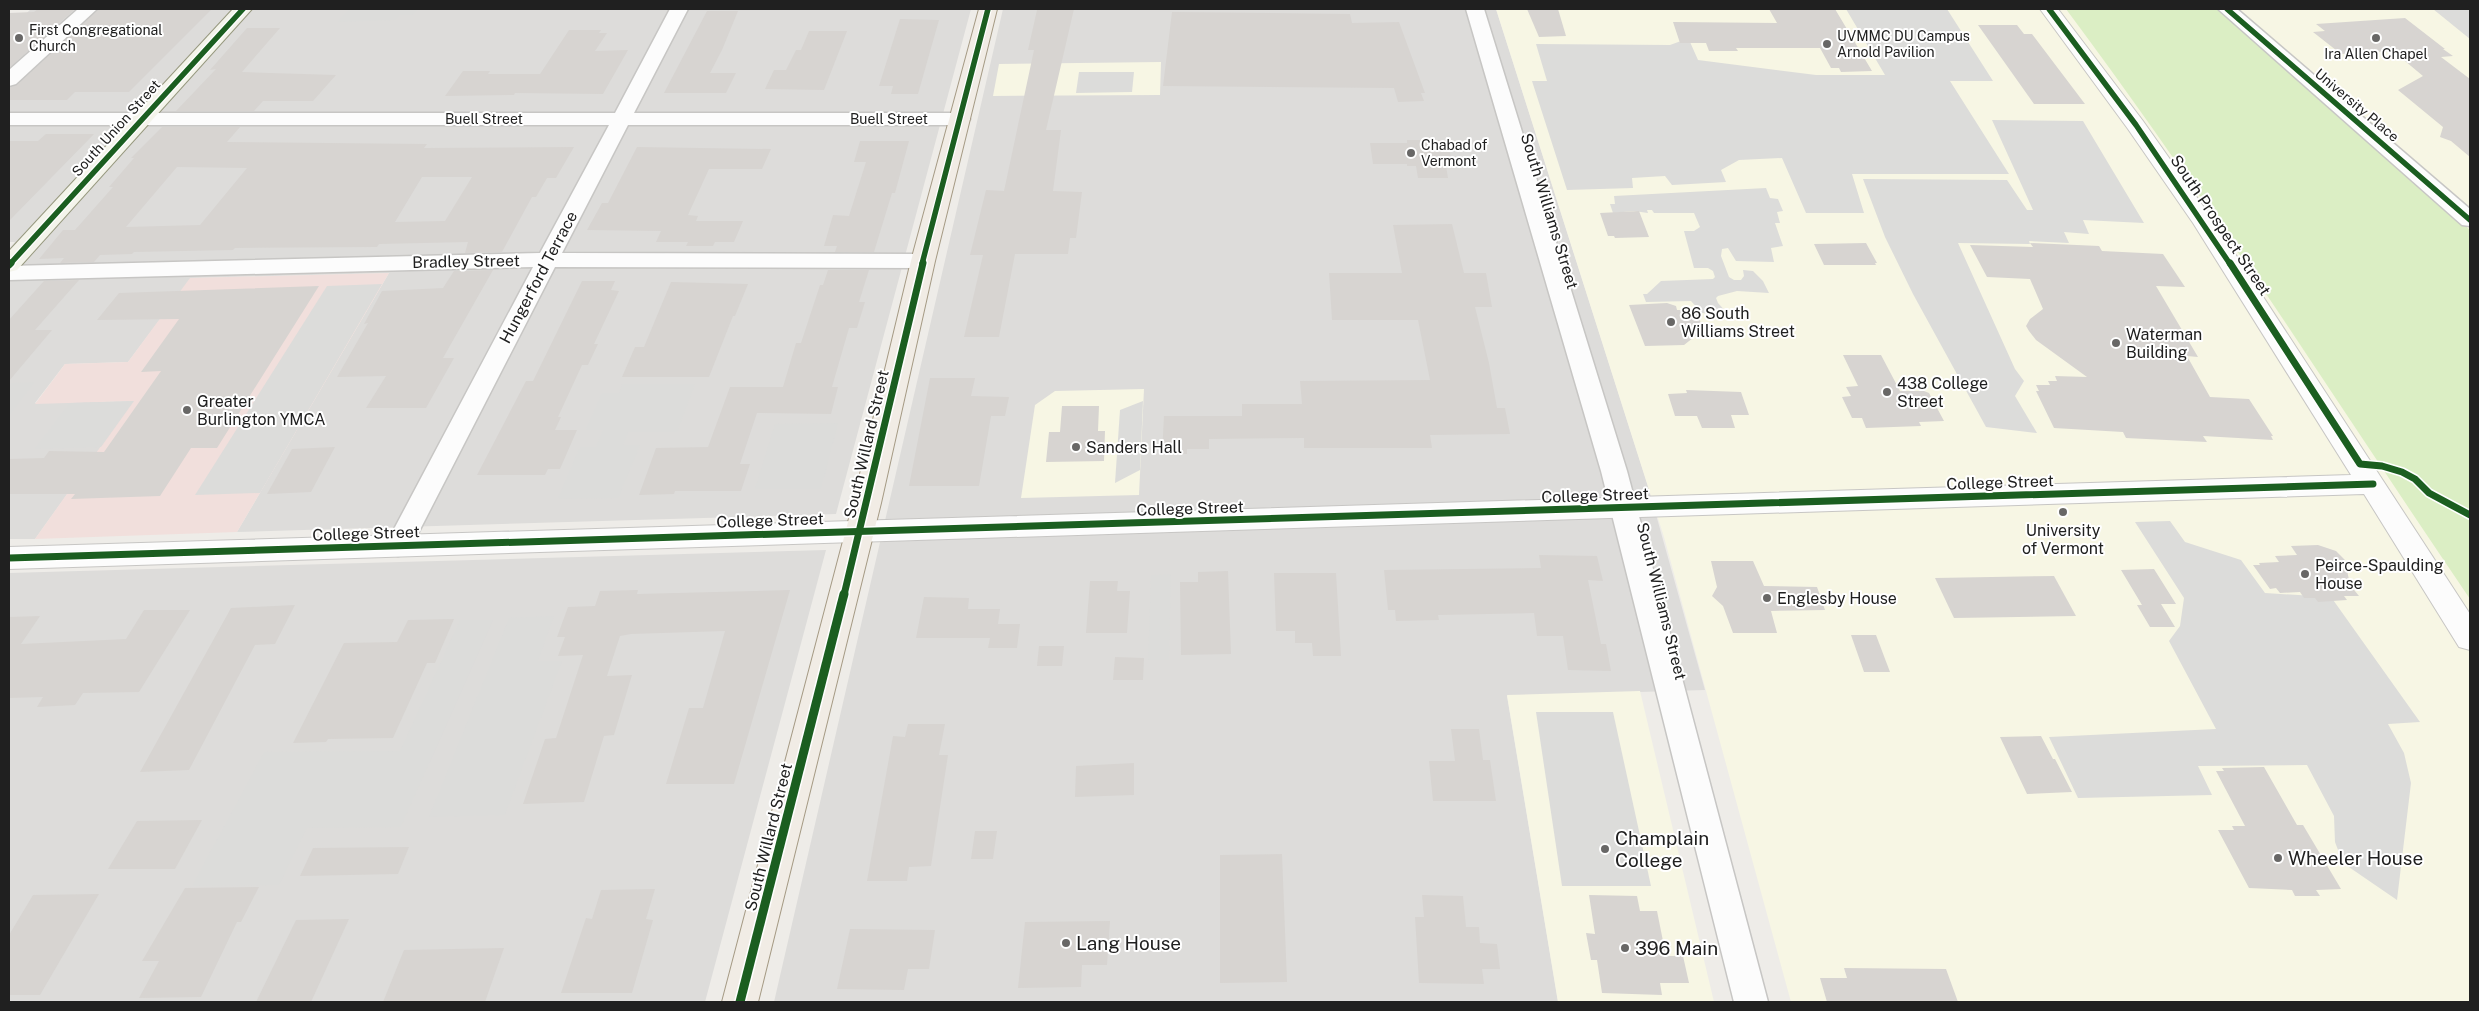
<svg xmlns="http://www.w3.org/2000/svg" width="2479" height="1011" font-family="'Public Sans',sans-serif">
  <rect width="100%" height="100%" fill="#eeece8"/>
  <g fill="#dddcda">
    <polygon points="31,9 971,9 836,514 237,532 389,273 191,278 128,362 65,364 35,403 134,401 35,539 9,539 9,249 15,242 9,242 9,52 25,52 16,23"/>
    <polygon points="1003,9 1496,9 1648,486 1705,690 1507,696 1558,1002 774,1002"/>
    <polygon points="826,550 705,1002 9,1002 9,573"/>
  </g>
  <polygon fill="#f1dfdc" points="389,273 237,532 35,539 133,401 35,404 65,364 128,362 190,278"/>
  <g fill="#f7f6e4">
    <polygon points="1496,9 2470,9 2470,1002 1791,1002 1664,537"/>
    <polygon points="1161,62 1160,95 993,96 999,64"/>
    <polygon points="1144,389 1139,495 1021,498 1035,405 1055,391"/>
    <polygon points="1640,691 1714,1002 1558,1002 1507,695"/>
  </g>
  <g fill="#dcdcda">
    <polygon points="350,9 417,9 412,15 399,15 395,20 338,22"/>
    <polygon points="1846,9 1947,9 1993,81 1950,81 2009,174 1852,174 1864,213 1806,213 1782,158 1739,160 1721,170 1726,182 1672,185 1665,176 1632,178 1633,188 1567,190 1532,81 1547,81 1536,44 1670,45 1681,41 1690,42 1698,60 1816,75 1885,75"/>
    <polygon points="2433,9 2470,9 2470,39"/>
    <polygon points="1079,72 1134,72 1132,92 1076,93"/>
    <polygon points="1992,120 2083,121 2144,223 2083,220 2089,234 2064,232 2069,243 2029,241 2030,244 1958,243 2015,369 2024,381 2015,396 2037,433 1986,427 1913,294 1885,237 1863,179 2007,180 2027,210 2033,210"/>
    <polygon points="1766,188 1770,198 1778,199 1783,211 1777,212 1780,223 1775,223 1783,246 1771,248 1774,262 1736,261 1728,248 1722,249 1721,256 1729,277 1734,280 1741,280 1744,276 1743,270 1753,271 1763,281 1769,293 1737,291 1718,296 1716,298 1718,303 1729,315 1702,313 1691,301 1646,302 1643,294 1647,294 1661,281 1713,279 1715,277 1713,271 1708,268 1694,268 1684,231 1694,231 1700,227 1694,213 1654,213 1652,210 1647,210 1648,213 1634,211 1613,213 1610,204 1615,204 1614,196"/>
    <polygon points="382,284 260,493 195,495 327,286"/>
    <polygon points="35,382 9,416 9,386 11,383"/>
    <polygon points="622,384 695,384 677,432 628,432 623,445 640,445 618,498 558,499 580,447 596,447 603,430 586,430 602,393 619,393"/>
    <polygon points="134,401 101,447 35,449 70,403"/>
    <polygon points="1143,401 1140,470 1115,483 1120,410"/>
    <polygon points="838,423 821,489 755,489 775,424"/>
    <polygon points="2170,521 2185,542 2241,560 2265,593 2331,597 2420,722 2388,724 2404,753 2411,783 2397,900 2343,863 2335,842 2334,816 2307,765 2198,766 2212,795 2078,798 2049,737 2216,729 2169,641 2180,626 2184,598 2135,522"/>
    <polygon points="1171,574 1169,660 1148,660 1151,575"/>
    <polygon points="554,616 538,661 562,661 505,815 429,817 509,618"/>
    <polygon points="460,620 493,620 401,827 307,828 279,885 192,886 264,752 400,751"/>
    <polygon points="1536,712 1613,712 1651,886 1562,886"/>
  </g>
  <path fill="#dbeec4" d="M2066,9H2217L2470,230V599C2336,402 2209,200 2066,9Z"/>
  <g fill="#d7d4d1" fill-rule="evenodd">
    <polygon points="38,9 75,9 9,68 9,13 34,12"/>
    <polygon points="99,9 211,10 129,92 75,92 67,100 9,100 9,88 17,85"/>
    <polygon points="1047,9 1074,9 1046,130 1061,130 1053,191 1082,192 1076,238 1070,238 1068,254 1015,254 999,337 964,337 983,255 970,255 986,190 1004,191 1034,50 1028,50 1037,10"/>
    <polygon points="1527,9 1558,9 1566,36 1539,37"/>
    <polygon points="1769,9 1835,9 1872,71 1841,72 1839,68 1831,68 1820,48 1736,48 1738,51 1709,51 1706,43 1680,43 1673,22 1777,23"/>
    <polygon points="707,11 738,11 722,50 710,73 736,73 726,93 664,93"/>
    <polygon points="1172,12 1350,14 1352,23 1399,22 1425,93 1421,93 1424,101 1398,102 1394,88 1163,86"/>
    <polygon points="2405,18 2445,49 2443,49 2453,56 2441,57 2470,79 2470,157 2451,141 2440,137 2443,127 2398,90 2423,76 2393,51 2341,54 2313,32 2325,31 2316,24"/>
    <polygon points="900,19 939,20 918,94 891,94 893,86 879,86"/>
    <polygon points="1978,25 2017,25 2024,34 2032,34 2085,104 2034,104"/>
    <polygon points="247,28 280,28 242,72 336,75 313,101 263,101 254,111 176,111 216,69 210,70"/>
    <polygon points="569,30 601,30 599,33 607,33 595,51 628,50 603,94 515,93 514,95 445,96 463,71 490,71 488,74 540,74"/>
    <polygon points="809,31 847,31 824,90 765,89 774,70 786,70 796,50 801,50"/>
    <path d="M162,127H240L227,142L427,144L424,148L574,147L556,178H547L536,197H532L502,252L465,253L468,242L379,244L377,247L235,248L233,250L134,252L132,254L100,255L94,262L60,263L64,258L39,259L63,230H75L113,187H109L134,158H131ZM177,167L247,168L200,225L126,227ZM422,177H472L445,221L395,222Z"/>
    <polygon points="46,134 94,134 9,221 9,141 38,141"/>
    <polygon points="1407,140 1447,140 1453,166 1446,166 1448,178 1418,178 1416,166 1407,166 1407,164 1373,164 1370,143 1407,143"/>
    <polygon points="860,141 909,141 895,193 892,193 874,252 835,252 837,246 824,246 833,215 849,216 866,162 854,162"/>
    <polygon points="637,147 771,149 762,169 709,169 688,215 698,216 696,221 743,221 734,242 715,242 713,246 686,246 688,242 656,242 661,231 587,230 602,203 608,203"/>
    <polygon points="1639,211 1649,237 1615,238 1614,236 1608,236 1600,213"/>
    <polygon points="1452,224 1464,273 1486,273 1492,307 1475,307 1489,363 1497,408 1505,408 1510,434 1430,435 1432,448 1304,448 1304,438 1209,439 1209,449 1187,449 1187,454 1162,454 1164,416 1242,416 1242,404 1302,404 1300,381 1430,380 1418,320 1332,320 1329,273 1402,273 1393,225"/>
    <polygon points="1866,243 1877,263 1875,263 1876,265 1824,265 1814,244"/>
    <polygon points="2030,243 2099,246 2102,251 2163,254 2185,287 2156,286 2198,357 2187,356 2210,397 2249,399 2273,436 2271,436 2273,440 2203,436 2207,442 2126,438 2123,432 2054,428 2036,391 2039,391 2036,385 2050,385 2048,381 2057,381 2055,376 2087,377 2036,340 2029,331 2026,326 2030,319 2043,309 2030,279 1987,277 1970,245 2033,247"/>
    <polygon points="493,270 443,358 454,358 426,408 366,408 386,376 337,377 368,323 364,324 382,291 443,288 454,271"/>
    <polygon points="828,270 869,270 859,302 865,302 857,328 849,328 832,387 838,387 831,414 757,413 740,464 750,464 741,491 675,491 674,494 639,495 656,448 708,447 730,387 783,387 796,343 801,343 820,285 823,285"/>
    <polygon points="79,280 35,330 52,330 9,381 9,320 44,281"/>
    <polygon points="582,281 615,281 611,290 619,291 594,344 598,344 588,365 582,365 558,417 561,417 555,430 577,430 560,469 548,469 545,475 477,475 526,381 533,381"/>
    <polygon points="671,282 748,284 735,316 733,316 709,377 622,377 635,347 644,347"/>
    <polygon points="319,286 217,448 191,448 160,496 71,499 75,494 9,494 9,459 44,458 49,451 104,452 161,371 141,372 179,319 97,320 119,293"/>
    <polygon points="1667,303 1676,306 1677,310 1683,310 1684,313 1698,314 1703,330 1684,345 1645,346 1629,305"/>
    <polygon points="1843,355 1881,355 1900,391 1924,391 1929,393 1944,421 1919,422 1921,426 1866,428 1862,418 1852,418 1842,397 1851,396 1846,387 1858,386"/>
    <polygon points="930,378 975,378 971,396 1009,397 1005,416 991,416 979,486 909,486"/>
    <polygon points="1686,390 1741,392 1749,415 1731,415 1735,428 1702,428 1697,416 1675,416 1668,394 1687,393"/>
    <polygon points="1062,406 1099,406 1098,431 1105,431 1104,461 1046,462 1049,432 1060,432"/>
    <polygon points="335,447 311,492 267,494 292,449"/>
    <polygon points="2318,545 2336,551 2345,560 2349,580 2346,580 2359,596 2344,596 2347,600 2318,602 2315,598 2304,598 2300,592 2280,593 2276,588 2270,589 2253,565 2260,565 2259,563 2279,562 2275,556 2297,555 2291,546"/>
    <polygon points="1539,555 1597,556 1603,581 1588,580 1601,644 1606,644 1611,671 1568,670 1563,636 1537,636 1534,613 1438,615 1439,620 1396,621 1395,610 1388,610 1384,570 1541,568"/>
    <polygon points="1711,561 1753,561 1764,586 1817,587 1825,610 1771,611 1777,633 1733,633 1723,606 1712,596 1717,587"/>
    <polygon points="2154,569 2176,604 2161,604 2175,627 2150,627 2137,605 2152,605 2142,605 2121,570"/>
    <polygon points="1228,571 1231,654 1181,655 1180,582 1198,582 1198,572"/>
    <polygon points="1274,573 1336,573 1341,656 1313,656 1312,643 1295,643 1295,631 1276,631"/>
    <polygon points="2054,576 2076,616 1954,618 1935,578"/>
    <polygon points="1090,581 1118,581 1117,591 1130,591 1127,633 1086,633"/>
    <polygon points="638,590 637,594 790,590 734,784 666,784 689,708 703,708 725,631 631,634 620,636 607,676 632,675 614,735 604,736 584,802 523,804 545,739 556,738 583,655 558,656 565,637 557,637 568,607 595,606 600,591"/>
    <polygon points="924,597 969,598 968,609 1000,609 998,624 1020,624 1017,648 988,648 990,638 916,638"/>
    <polygon points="295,605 275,644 255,645 189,770 140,772 231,608"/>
    <polygon points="144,610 190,610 139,692 83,693 75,705 37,707 43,697 9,698 9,617 40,616 21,644 126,639"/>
    <polygon points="454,619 435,663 427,663 393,738 328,739 326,742 293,743 344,643 397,642 408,620"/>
    <polygon points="1851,635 1876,635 1890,672 1864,672"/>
    <polygon points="1039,646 1064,646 1062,666 1037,666"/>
    <polygon points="1115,657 1144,658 1143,680 1113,680"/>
    <polygon points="908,724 945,724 939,755 948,755 931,866 909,867 907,881 867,881 893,736 905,737"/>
    <polygon points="1451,729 1479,729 1483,760 1490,760 1496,801 1433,801 1429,761 1455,761"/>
    <polygon points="2041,736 2053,759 2055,759 2072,792 2027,794 2000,737"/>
    <polygon points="1134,763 1134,795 1075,797 1076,766"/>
    <polygon points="2264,767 2297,825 2303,825 2341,889 2316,890 2320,896 2295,896 2292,890 2249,888 2218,830 2234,830 2232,826 2245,826 2216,771 2224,771 2222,768"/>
    <polygon points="202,820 175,869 108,869 137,821"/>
    <polygon points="975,831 997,831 993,859 971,859"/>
    <polygon points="409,847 398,874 300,876 313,848"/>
    <polygon points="1282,854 1287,982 1220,983 1220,855"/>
    <polygon points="259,887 241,922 237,922 201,997 139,998 159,961 142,961 185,888"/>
    <polygon points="655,889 646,919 653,920 632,993 561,993 586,918 592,919 601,890"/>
    <polygon points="99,894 40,995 9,995 9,935 33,895"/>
    <polygon points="1422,895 1463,896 1466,927 1479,927 1480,943 1497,944 1500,969 1482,969 1484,984 1419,983 1415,917 1424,917"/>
    <polygon points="1589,895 1637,896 1640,911 1657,911 1666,956 1683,956 1689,983 1660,983 1662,995 1602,993 1597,960 1591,960 1586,933 1595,934"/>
    <polygon points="349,919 311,1002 256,1002 296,920"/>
    <polygon points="1110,921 1107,965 1082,965 1081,987 1018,988 1025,922"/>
    <polygon points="850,929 935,930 929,969 908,969 904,990 837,989"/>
    <polygon points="504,948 485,1002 383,1002 404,950"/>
    <polygon points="1844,968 1946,969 1958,1002 1827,1002 1820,978 1847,978"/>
  </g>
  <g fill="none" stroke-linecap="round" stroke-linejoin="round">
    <defs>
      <g id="minor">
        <polygon points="78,9 97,9 16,84 9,86 9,70"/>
        <polygon points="670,9 688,9 634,113 960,113 967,115 970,119 967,123 960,125 628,125 562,253 923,254 931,256 934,261 931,266 923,268 555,267 408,553 398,556 388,553 385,546 533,267 9,280 9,266 540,253 609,125 9,125 9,113 615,113"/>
        <polygon points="1466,9 1484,9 1627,471 1768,1002 1734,1002 1601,471"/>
        <polygon points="2218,9 2237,9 2470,209 2470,226 2462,225"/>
      </g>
      <polygon id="tertiary" points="2040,9 2058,9 2143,121 2215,223 2470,614 2470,650 2459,647 2364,494 9,569 9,547 2351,475 2193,223 2128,129"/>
      <polygon id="secondary" points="233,9 252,9 17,270 9,272 9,251"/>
      <polygon id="primary" points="979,9 997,9 935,261 881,503 758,1002 722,1002 853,503 911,261"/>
    </defs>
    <use href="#minor" stroke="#c7c6c4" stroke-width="3"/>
    <use href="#tertiary" stroke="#c7c6c4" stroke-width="2"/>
    <use href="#secondary" stroke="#97997f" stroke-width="2"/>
    <use href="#primary" stroke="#a59a84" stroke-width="2"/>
    <use href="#minor" fill="#fcfcfc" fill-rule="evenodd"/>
    <use href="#tertiary" fill="#fcfcfc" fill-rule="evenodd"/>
    <use href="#secondary" fill="#f4f4eb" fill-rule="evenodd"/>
    <use href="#primary" fill="#f1ece5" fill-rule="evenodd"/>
    <defs>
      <g id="cycleway-far2">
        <polyline points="2049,9 2136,125 2230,264"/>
        <polyline points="2227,9 2470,220"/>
        <polyline points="10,264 243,9"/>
        <polyline points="922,264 988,9"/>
      </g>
      <g id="cycleway-far1">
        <polyline points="2230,263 2360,464 2382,466 2402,472 2415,479 2429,493 2470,515"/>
        <polyline points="9,265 11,263"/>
        <polyline points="9,558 2373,484"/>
        <polyline points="844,595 923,263"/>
      </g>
      <polyline id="cycleway" points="740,1002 844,594"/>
    </defs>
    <use href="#cycleway-far2" stroke="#fff" stroke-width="8"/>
    <use href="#cycleway-far1" stroke="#fff" stroke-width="10"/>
    <use href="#cycleway" stroke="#fff" stroke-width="12"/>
    <use href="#cycleway-far2" stroke="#1b5e20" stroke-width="5.5"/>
    <use href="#cycleway-far1" stroke="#1b5e20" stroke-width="7"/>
    <use href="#cycleway" stroke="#1b5e20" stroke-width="9"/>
  </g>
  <g fill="#686766" stroke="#fff" stroke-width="2">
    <circle cx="19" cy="38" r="5"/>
    <circle cx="2376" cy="38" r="5"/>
    <circle cx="1827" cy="44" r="5"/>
    <circle cx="1411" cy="153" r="5"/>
    <circle cx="1671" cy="322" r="5"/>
    <circle cx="2116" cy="343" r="5"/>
    <circle cx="1887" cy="392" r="5"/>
    <circle cx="187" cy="410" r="5"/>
    <circle cx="1076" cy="447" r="5"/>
    <circle cx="2063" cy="512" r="5"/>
    <circle cx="2305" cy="574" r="5"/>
    <circle cx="1767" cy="598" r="5"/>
    <circle cx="1605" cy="849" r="5"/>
    <circle cx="2278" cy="858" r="5"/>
    <circle cx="1066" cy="943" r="5"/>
    <circle cx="1625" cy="948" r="5"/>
  </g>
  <g text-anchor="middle" stroke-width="4" stroke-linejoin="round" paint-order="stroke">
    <g font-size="14" fill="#202020" stroke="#fff" text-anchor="start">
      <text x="29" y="35">First Congregational<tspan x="29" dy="16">Church</tspan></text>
      <text x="1837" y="41">UVMMC DU Campus<tspan x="1837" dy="16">Arnold Pavilion</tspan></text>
      <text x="2376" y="59" text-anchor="middle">Ira Allen Chapel</text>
      <text x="1421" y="150">Chabad of<tspan x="1421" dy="16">Vermont</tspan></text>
    </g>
    <g font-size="14" fill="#202020" stroke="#fff">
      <text transform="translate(2357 105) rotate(40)" y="5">University Place</text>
      <text x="484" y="124">Buell Street</text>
      <text x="889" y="124">Buell Street</text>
      <text transform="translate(116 128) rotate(-48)" y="5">South Union Street</text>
    </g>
    <g font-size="16" fill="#202020" stroke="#fff">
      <text transform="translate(1550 211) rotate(73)" y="6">South Williams Street</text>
      <text transform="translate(2221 225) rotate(56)" y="6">South Prospect Street</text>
      <text transform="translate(466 261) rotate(-1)" y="6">Bradley Street</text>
      <text transform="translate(538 277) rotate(-62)" y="6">Hungerford Terrace</text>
      <text transform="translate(866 444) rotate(-77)" y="6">South Willard Street</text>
      <text transform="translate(2000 482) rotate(-2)" y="6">College Street</text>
      <text transform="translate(1595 495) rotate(-2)" y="6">College Street</text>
      <text transform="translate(1190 508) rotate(-2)" y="6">College Street</text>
      <text transform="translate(770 520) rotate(-2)" y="6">College Street</text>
      <text transform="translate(366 533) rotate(-2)" y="6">College Street</text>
      <text transform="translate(1662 601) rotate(76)" y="6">South Williams Street</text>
      <text transform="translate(768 837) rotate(-76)" y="6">South Willard Street</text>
    </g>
    <g font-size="16" fill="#202020" stroke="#fff" text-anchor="start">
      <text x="1681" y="319">86 South<tspan x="1681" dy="18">Williams Street</tspan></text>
      <text x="2126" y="340">Waterman<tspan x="2126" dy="18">Building</tspan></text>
      <text x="1897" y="389">438 College<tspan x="1897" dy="18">Street</tspan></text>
      <text x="197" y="407">Greater<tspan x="197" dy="18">Burlington YMCA</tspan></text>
      <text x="1086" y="453">Sanders Hall</text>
      <text x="2063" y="536" text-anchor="middle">University<tspan x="2063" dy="18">of Vermont</tspan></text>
      <text x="2315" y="571">Peirce-Spaulding<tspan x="2315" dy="18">House</tspan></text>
      <text x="1777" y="604">Englesby House</text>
    </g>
    <g font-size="19" fill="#202020" stroke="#fff" text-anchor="start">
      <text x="1615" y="845">Champlain<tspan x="1615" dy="22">College</tspan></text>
      <text x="2288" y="865">Wheeler House</text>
      <text x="1076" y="950">Lang House</text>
      <text x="1635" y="955">396 Main</text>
    </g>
  </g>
  <rect width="2479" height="1011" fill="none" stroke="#202020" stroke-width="20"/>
</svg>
